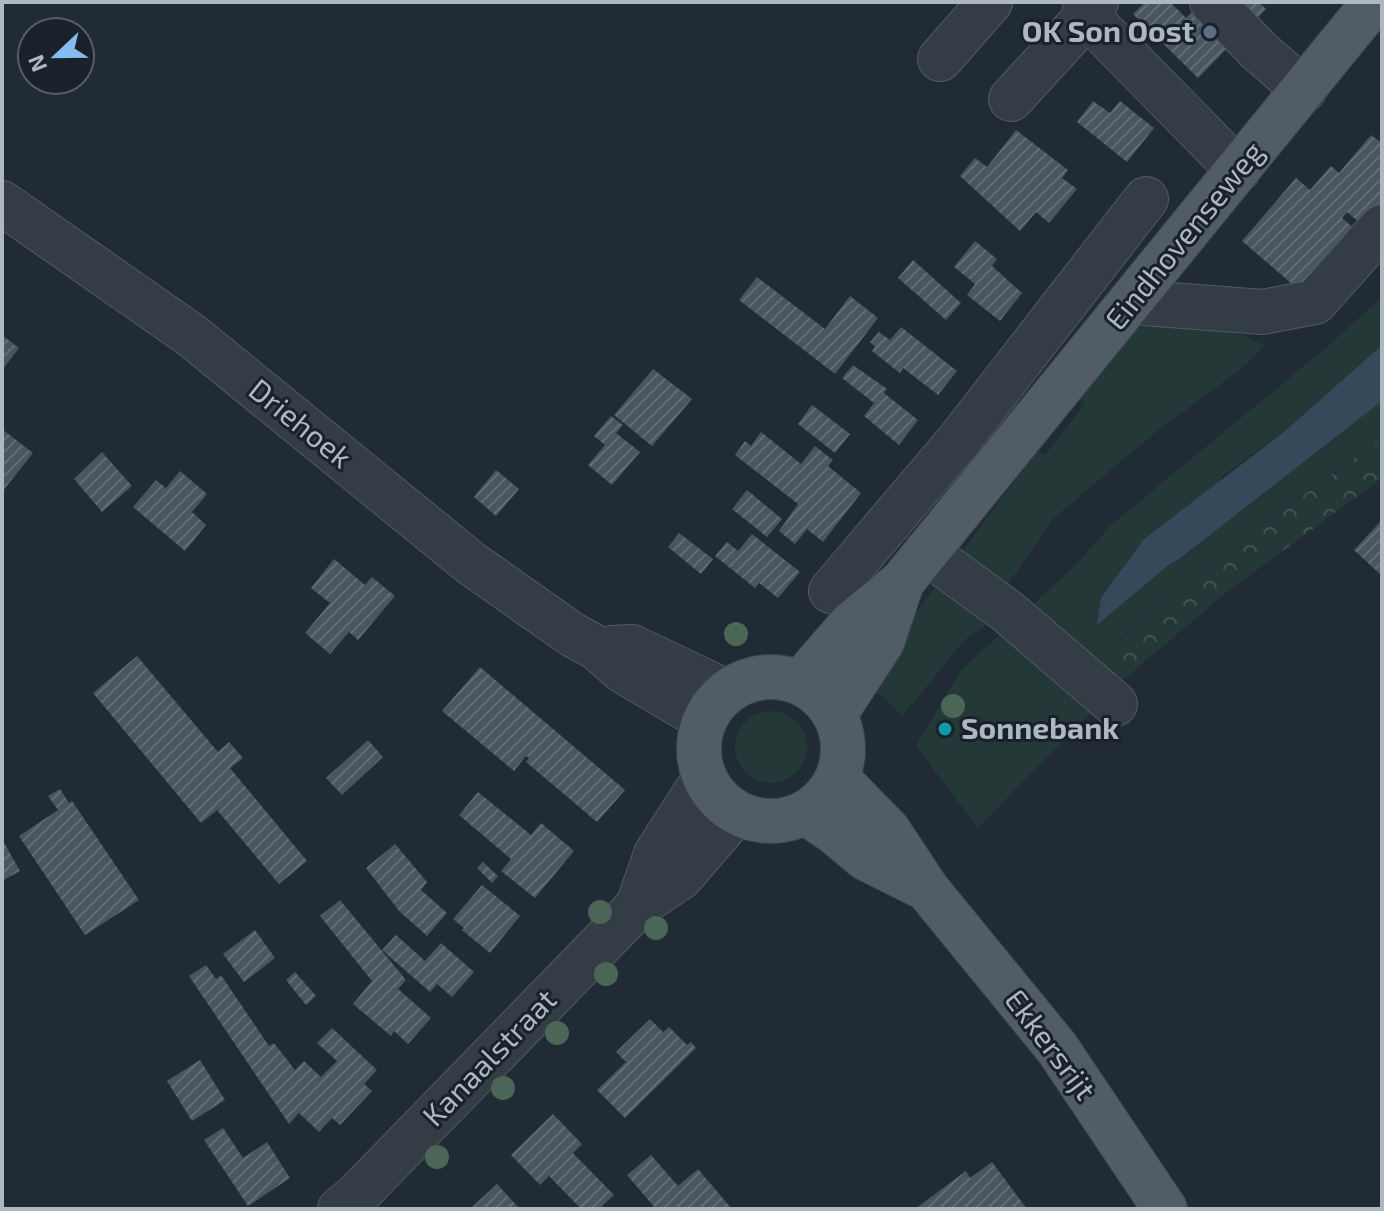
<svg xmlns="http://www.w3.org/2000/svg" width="1384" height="1211" font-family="'Exo 2',sans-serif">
  <defs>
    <pattern id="forest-crowns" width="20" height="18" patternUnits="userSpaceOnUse" patternTransform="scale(2)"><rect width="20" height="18" fill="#233837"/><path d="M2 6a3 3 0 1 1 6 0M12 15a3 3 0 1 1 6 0" fill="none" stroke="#405352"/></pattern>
    <pattern id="building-hatch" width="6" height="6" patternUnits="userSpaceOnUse" patternTransform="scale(2)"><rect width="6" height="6" fill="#495660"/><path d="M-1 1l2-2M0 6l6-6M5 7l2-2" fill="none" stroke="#616c75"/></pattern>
  </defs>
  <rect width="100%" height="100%" fill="#202b35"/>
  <g fill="#233837">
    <polygon points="1382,297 1382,345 1285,431 1223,476 1166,567 1183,556 1382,401 1382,437 1166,598 1115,644 1115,687 978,828 916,746 961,670 1075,566 1111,525 1327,347"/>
    <polygon points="1211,318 1265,346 1240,370 1157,431 1054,518 1006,587 989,623 966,639 902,716 879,693 867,698 897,638 1038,450 1045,455 1085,404 1078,397 1134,328"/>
    <circle cx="771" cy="747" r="36"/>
  </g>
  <polygon fill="url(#forest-crowns)" points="1382,437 1382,478 1223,595 1115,687 1106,672 1106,656 1115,645 1166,598"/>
  <polygon fill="#35495b" points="1382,345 1382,401 1183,556 1166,567 1097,625 1101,598 1144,539 1285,431"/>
  <g fill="url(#building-hatch)">
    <polygon points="1145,2 1170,2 1186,18 1202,2 1259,2 1266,9 1198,78 1133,14"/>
    <polygon points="1093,101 1110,113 1120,101 1154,128 1127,162 1077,122"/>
    <polygon points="1016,130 1068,170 1062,178 1077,189 1049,223 1036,212 1020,231 960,176 975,158 987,167"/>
    <polygon points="1371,135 1382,143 1382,211 1375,205 1360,223 1347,212 1342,218 1360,233 1307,297 1242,241 1296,178 1310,190 1331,166 1339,173"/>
    <polygon points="975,241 997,259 992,266 1022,293 1000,321 967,295 975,284 954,267"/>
    <polygon points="913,260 961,303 946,320 898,278"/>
    <polygon points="757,277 825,329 850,296 878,318 835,374 739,300"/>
    <polygon points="901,327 957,371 938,395 903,368 900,373 872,351 875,347 870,342 879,332 890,340"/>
    <polygon points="2,335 19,348 2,370"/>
    <polygon points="853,365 887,389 884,393 918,420 899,445 864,416 874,403 842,378"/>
    <polygon points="653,369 692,399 652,446 614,415"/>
    <polygon points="812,405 850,434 835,453 798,424"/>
    <polygon points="611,416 623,425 616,433 640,452 612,485 588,465 605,445 594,436"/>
    <polygon points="2,429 33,453 2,492"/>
    <polygon points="761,432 801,464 815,446 833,460 828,466 861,493 823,542 807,529 795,544 779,531 798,504 735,455 745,441 751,446"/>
    <polygon points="102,452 132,486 102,512 74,479"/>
    <polygon points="496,470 519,489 496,516 474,497"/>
    <polygon points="180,471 207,494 192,512 206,525 185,551 133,507 156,480 166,488"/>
    <polygon points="747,490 782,519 767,537 732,509"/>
    <polygon points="1382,520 1382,576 1354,550"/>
    <polygon points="679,533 713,559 701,574 668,547"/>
    <polygon points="752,534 800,572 778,598 759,583 755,588 715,556 727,542 738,551"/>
    <polygon points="334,559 365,585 372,577 395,596 358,640 349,632 330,654 305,633 330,603 311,588"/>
    <polygon points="137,656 218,752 229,742 243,758 230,768 307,861 279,884 217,810 201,823 93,693"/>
    <polygon points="480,667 625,790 597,822 526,762 529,758 526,756 514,771 442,711"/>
    <polygon points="368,740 383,757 342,795 326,778"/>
    <polygon points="60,789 69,803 72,801 139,900 85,935 19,836 58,810 48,796"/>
    <polygon points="478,792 531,835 541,823 574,851 535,898 501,871 511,859 459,815"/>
    <polygon points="2,839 20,871 2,881"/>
    <polygon points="395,844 427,882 421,890 447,913 427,936 399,911 366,868"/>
    <polygon points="483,862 498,876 492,883 477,868"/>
    <polygon points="482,885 520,916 490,953 462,930 464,928 453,919"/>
    <polygon points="340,900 406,980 398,989 431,1018 408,1044 394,1031 391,1036 353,1004 372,981 320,916"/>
    <polygon points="255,930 275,958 244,982 223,954"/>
    <polygon points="396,935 425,961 441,943 474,972 452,997 437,984 430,992 382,950"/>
    <polygon points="206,965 216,979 221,975 269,1046 274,1043 295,1070 304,1061 321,1077 337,1061 317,1043 332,1028 377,1070 364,1084 372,1091 340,1125 332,1118 319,1132 299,1113 289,1124 189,976"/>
    <polygon points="295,972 316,996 306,1005 286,980"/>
    <polygon points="650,1019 663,1032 669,1027 687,1045 691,1042 696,1048 625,1118 597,1090 626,1062 616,1052"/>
    <polygon points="200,1060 225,1100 192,1121 167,1081"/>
    <polygon points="553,1114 582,1144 573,1153 614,1195 602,1206 605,1209 581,1209 549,1176 540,1185 511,1155"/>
    <polygon points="223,1128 243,1158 267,1142 290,1178 248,1206 204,1140"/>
    <polygon points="651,1155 678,1186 698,1169 732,1209 656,1209 627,1175"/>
    <polygon points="992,1162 1027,1209 915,1209 966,1171 970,1178"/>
    <polygon points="497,1184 520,1209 470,1209"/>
  </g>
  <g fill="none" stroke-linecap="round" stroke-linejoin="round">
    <defs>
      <g id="minor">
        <polyline points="1096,2 1084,13 1238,170"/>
        <polyline points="1212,2 1258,50 1304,90"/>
        <polyline points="940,59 990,2"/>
        <polyline points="1011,99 1087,16"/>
        <polyline points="2,203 191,335 472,564 573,635 597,648 623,671 704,719"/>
        <polyline points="1131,302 1263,312 1315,302 1382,227"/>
        <polyline points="926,552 1008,612 1115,704"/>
        <polyline points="831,591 959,440 1146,199"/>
        <polyline points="611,648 632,647 727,692"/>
        <polyline points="638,906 656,854 705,778"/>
        <polyline points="340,1209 356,1196 638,906 681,877 736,813"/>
      </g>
      <g id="major">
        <circle cx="771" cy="749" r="72"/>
        <polyline points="800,683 852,623 902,582 1374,2"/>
        <polyline points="835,714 882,642 902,582"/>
        <polyline points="838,779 888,830 927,889 1057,1048 1165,1209"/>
        <polyline points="806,813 834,832 865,858 925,888"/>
      </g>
    </defs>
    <use href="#minor" stroke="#515b63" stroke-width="46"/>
    <use href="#major" stroke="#3d464f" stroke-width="46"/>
    <use href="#minor" stroke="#343d45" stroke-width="44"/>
    <use href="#major" stroke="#515c66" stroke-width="44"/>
  </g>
  <g fill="#4b6657">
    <circle cx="736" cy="634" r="12"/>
    <circle cx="953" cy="706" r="12"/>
    <circle cx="600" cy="912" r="12"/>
    <circle cx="656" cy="928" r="12"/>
    <circle cx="606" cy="974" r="12"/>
    <circle cx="557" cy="1033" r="12"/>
    <circle cx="503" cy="1088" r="12"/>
    <circle cx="437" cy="1157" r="12"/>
  </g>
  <circle fill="#5c6f8a" stroke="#19222a" stroke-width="3" cx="1210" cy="32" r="8"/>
  <circle fill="#0f9aa8" stroke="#19222a" stroke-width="3" cx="945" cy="729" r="8"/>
  <g text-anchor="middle" stroke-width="6" stroke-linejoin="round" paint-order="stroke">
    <g font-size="30" font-weight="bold" fill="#aeb8c2" stroke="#19222a" text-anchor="end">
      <text x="1194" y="42">OK Son Oost</text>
      <text x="961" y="739" text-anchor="start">Sonnebank</text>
    </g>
    <g font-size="30" fill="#aeb8c2" stroke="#19222a">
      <text transform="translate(1185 236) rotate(-51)" y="10">Eindhovenseweg</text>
      <text transform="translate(300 424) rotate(39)" y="10">Driehoek</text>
      <text transform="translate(1050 1045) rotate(53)" y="10">Ekkersrijt</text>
      <text transform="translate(490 1058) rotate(-46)" y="10">Kanaalstraat</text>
    </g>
  </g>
  <rect width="1384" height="1211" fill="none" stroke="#aeb8c2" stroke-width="8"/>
  <g transform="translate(56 56) rotate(248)"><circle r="38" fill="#19222a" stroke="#555e67" stroke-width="2"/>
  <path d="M0-6L14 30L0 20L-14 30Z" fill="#84bbf1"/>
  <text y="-12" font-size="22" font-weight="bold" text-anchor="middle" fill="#aeb8c2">N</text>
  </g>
</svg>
